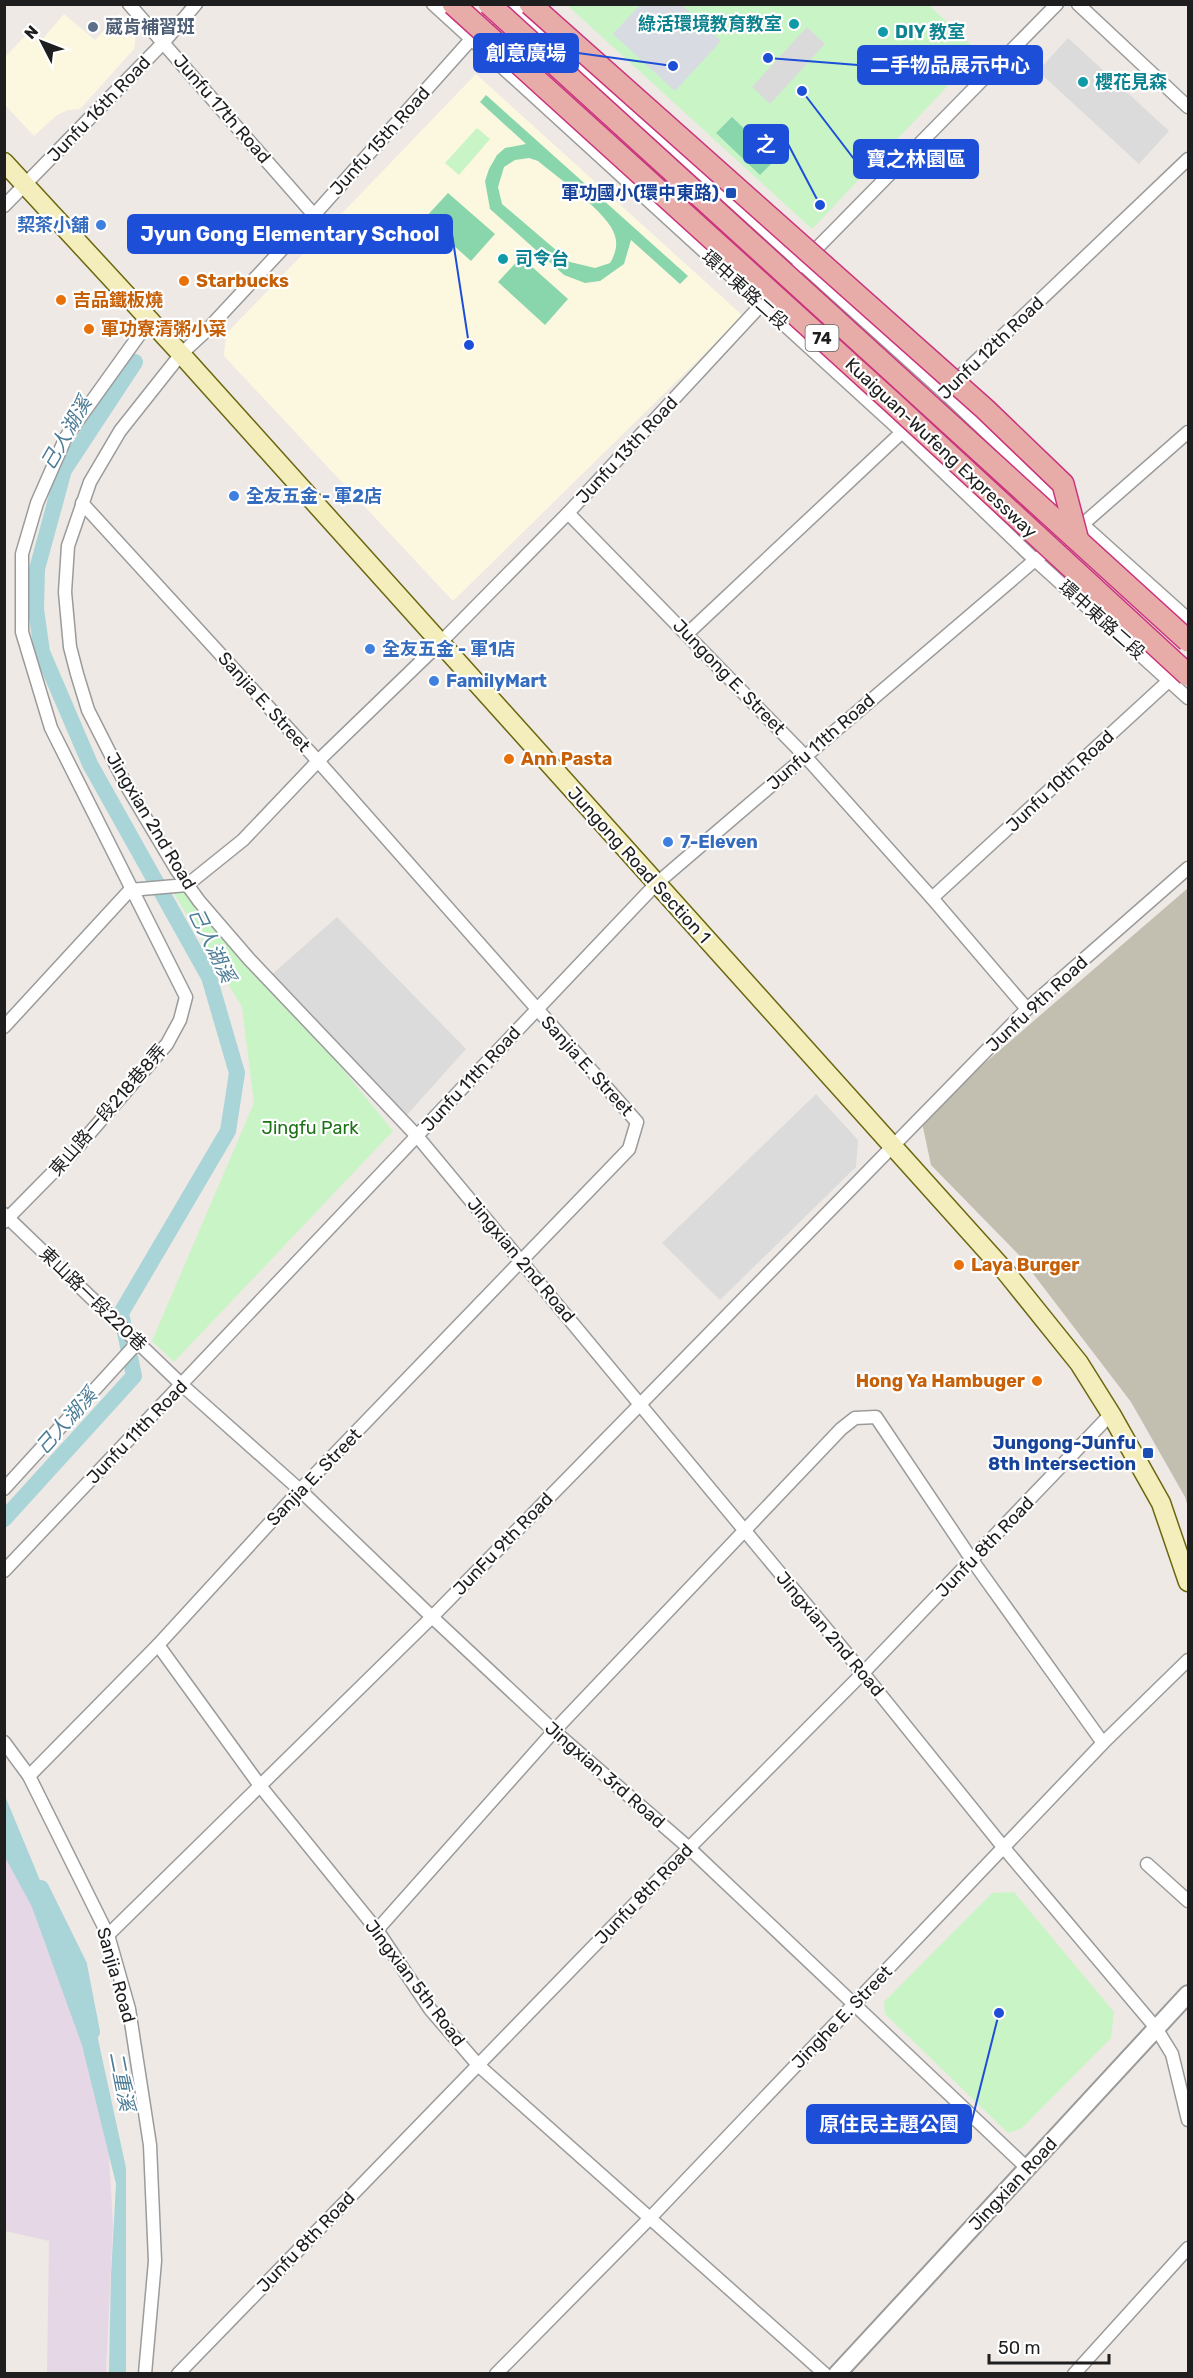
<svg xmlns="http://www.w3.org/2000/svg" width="1193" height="2378" font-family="Rubik,'Noto Sans TC',sans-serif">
  <rect width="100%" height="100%" fill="#eee9e5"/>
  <g fill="#dcdbdb">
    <polygon points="1068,38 1169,131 1139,164 1038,71"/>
    <polygon points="337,917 466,1049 404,1118 269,977"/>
    <polygon points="816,1094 858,1140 856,1167 720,1300 662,1243"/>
  </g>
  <polygon fill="#e6d7e6" points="4,1833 105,2088 113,2224 106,2373 47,2373 49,2241 5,2231"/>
  <g fill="#fcf8e0">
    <polygon points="64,14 95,40 119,14 136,33 134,49 80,109 68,110 57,115 34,136 5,105 5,57 29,32 41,41"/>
    <polygon points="476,74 743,316 453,601 224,356 226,334"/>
  </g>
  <polygon fill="#c2bfb1" points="1188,888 1188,1507 1185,1497 1131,1402 1018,1254 931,1165 921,1118"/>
  <g fill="#c9f4c5">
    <polygon points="567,5 929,5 979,53 812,229"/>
    <polygon points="477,128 490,139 459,175 445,163"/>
    <polygon points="178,873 188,878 393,1131 174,1362 152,1341 254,1103 242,1007 172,890 169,883"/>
    <polygon points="1014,1892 1114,2012 1111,2038 1022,2128 1008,2133 885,2014 884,2002 992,1893"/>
  </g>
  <g fill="#89d6ad" fill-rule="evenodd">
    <path d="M486,95L688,276L680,284L631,240L624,264L600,281L585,283L564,275L490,209L485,181L489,169L497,155L505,148L526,144L480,102ZM529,158L538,161C557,177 610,214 615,236C618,245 615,255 610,263L595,268L570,262L502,204L498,187L504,167L515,160Z"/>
    <polygon points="732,117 776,159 760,175 716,133"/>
    <polygon points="448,193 495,234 471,261 424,219"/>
    <polygon points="521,257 568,299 545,325 498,282"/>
  </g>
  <polygon fill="#dadada" points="807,27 825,44 770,104 752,87"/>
  <polygon fill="#d9dbe3" points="641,4 682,5 721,41 675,91 613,34"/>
  <polygon fill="#a9d4d8" points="5,1796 49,1902 98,2039 126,2168 126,2373 109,2373 111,2275 116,2184 82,2045 32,1907 5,1857"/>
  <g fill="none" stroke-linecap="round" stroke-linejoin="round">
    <g stroke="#a9d4d8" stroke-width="16">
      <polyline points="4,1519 134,1376 121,1313 228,1131 237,1073 209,977 90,764 42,652 36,609 37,569 64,470 135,362"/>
      <polyline points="41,1888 79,1965 92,2032"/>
    </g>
    <defs>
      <g id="minor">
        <polyline points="129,4 314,215"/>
        <polyline points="433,4 903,433 1035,560 1188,698"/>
        <polyline points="514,4 946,394 1090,531 1188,619"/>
        <polyline points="1078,4 1188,107"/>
        <polyline points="500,7 314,215 206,331 181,354 120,431 90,482 68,546 65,592 70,647 77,674 88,710 126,785 176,869 199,901 249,959 417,1136 863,1673 1004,1848 1156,2028 1172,2054 1188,2120"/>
        <polyline points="4,206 164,42 196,4"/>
        <polyline points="950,386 1188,159"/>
        <polyline points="568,513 805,756 932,898 1027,1009"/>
        <polyline points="687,634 933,403"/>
        <polyline points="130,890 187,885 243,840 318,761 440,643 568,513 761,305 1057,4"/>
        <polyline points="932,898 1174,676"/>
        <polyline points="4,1027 130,890"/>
        <polyline points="4,1214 182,1385 300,1490 432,1617 554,1731 689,1848 1027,2168"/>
        <polyline points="4,1222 75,1150 167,1044 180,1020 186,997 51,728 22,632 22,554 37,503 66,437 150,320"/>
        <polyline points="4,1489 138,1342"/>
        <polyline points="4,1571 656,884 1035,560 1083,524 1188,432"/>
        <polyline points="158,1645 261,1787 377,1930 430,2009 478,2065 825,2374"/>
        <polyline points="4,1742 29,1776 108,1935 129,2009 150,2145 155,2261 145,2374"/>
        <polyline points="29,1776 158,1645 300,1490 629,1149 637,1122 318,761 82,503"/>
        <polyline points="1147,1864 1188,1901"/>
        <polyline points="377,1930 554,1731 841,1429 855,1418 876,1417 972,1560 1103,1743"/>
        <polyline points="108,1935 432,1617 1027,1009 1188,868"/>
        <polyline points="178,2374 689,1848 863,1673 1111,1414"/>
        <polyline points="496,2374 651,2217 1103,1743 1188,1660"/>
        <polyline points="1074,2374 1188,2248"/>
      </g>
      <polyline id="tertiary" points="837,2374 1188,1994"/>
      <polyline id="secondary" points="4,162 181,354 1005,1271 1079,1363 1111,1414 1161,1503 1188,1582"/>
    </defs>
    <use href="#minor" stroke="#9b9b9b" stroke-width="15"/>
    <use href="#tertiary" stroke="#9b9b9b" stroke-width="20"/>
    <use href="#secondary" stroke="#6b670f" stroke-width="21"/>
    <use href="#minor" stroke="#fff" stroke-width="12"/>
    <use href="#tertiary" stroke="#fff" stroke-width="16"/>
    <use href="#secondary" stroke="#f4eebd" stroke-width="18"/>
    <defs>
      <g id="trunk-bridge">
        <polyline points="453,4 892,402 1188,675"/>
        <polyline points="489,4 1188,641"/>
        <polyline points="530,4 985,409 1063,484 1077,537"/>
      </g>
    </defs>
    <use href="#trunk-bridge" stroke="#ca347e" stroke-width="24" stroke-linecap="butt"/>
    <use href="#trunk-bridge" stroke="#e8aca8" stroke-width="21"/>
  </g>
  <g fill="#0f9aa8" stroke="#fff" stroke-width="2">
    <circle cx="794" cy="24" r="6"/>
    <circle cx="883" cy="32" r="6"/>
    <circle cx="1083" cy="82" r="6"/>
    <circle cx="503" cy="259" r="6"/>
  </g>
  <circle fill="#5c6f8a" stroke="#fff" stroke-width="2" cx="93" cy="27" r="6"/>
  <g fill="#1a4fb4" stroke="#fff" stroke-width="2">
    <rect x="725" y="187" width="12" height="12" rx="3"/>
    <rect x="1142" y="1447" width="12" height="12" rx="3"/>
  </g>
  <g fill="#3f7fe0" stroke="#fff" stroke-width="2">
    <circle cx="101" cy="225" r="6"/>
    <circle cx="234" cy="496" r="6"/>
    <circle cx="370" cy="649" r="6"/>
    <circle cx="434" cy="681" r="6"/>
    <circle cx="668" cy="842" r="6"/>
  </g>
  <g fill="#e8710a" stroke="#fff" stroke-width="2">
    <circle cx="184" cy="281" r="6"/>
    <circle cx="61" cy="300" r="6"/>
    <circle cx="89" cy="329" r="6"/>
    <circle cx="509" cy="759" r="6"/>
    <circle cx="959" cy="1265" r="6"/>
    <circle cx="1037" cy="1381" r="6"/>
  </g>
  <g text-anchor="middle" stroke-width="4.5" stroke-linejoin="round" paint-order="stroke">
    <rect fill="#fff" stroke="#626262" stroke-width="1.5" x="805.5" y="325" width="33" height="26" rx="4.5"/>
    <g font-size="16" font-weight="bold" fill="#1e1e1e">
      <text x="822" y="344">74</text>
    </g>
    <g font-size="18" font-weight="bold" fill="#0d838f" stroke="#fff" text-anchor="start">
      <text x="782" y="30" text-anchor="end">綠活環境教育教室</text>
      <text x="895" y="38">DIY 教室</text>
      <text x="1095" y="88">櫻花見森</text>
      <text x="515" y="265">司令台</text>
    </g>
    <g font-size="18" font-weight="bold" fill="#4e5e75" stroke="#fff" text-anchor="start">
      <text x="105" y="33">葳肯補習班</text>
    </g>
    <g font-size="18" fill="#1e1e1e" stroke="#fff">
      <text transform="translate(99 109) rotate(-46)" y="6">Junfu 16th Road</text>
      <text transform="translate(222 109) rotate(49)" y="6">Junfu 17th Road</text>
      <text transform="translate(380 141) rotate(-48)" y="6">Junfu 15th Road</text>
      <text transform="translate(745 290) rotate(42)" y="6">環中東路二段</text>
      <text transform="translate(991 348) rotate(-44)" y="6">Junfu 12th Road</text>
      <text transform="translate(941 448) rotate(43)" y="6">Kuaiguan-Wufeng Expressway</text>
      <text transform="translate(627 450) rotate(-47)" y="6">Junfu 13th Road</text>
      <text transform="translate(1102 620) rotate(42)" y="6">環中東路二段</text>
      <text transform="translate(729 677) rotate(46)" y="6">Jungong E. Street</text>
      <text transform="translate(264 702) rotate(48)" y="6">Sanjia E. Street</text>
      <text transform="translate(821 742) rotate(-41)" y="6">Junfu 11th Road</text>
      <text transform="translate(1060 781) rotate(-43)" y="6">Junfu 10th Road</text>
      <text transform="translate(151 821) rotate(59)" y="6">Jingxian 2nd Road</text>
      <text transform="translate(639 865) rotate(48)" y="6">Jungong Road Section 1</text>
      <text transform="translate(1037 1004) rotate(-43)" y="6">Junfu 9th Road</text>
      <text transform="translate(587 1066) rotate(48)" y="6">Sanjia E. Street</text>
      <text transform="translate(471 1079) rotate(-47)" y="6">Junfu 11th Road</text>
      <text transform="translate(108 1110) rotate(-49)" y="6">東山路一段218巷8弄</text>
      <text transform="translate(521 1260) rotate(50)" y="6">Jingxian 2nd Road</text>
      <text transform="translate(93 1299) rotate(44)" y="6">東山路一段220巷</text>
      <text transform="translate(137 1432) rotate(-46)" y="6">Junfu 11th Road</text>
      <text transform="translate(314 1477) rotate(-46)" y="6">Sanjia E. Street</text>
      <text transform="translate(503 1544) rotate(-46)" y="6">JunFu 9th Road</text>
      <text transform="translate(985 1547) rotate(-46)" y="6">Junfu 8th Road</text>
      <text transform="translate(830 1634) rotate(50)" y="6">Jingxian 2nd Road</text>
      <text transform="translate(605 1775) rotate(41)" y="6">Jingxian 3rd Road</text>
      <text transform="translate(644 1894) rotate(-46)" y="6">Junfu 8th Road</text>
      <text transform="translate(116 1975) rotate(74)" y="6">Sanjia Road</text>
      <text transform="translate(415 1983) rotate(53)" y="6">Jingxian 5th Road</text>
      <text transform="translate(842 2017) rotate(-46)" y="6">Jinghe E. Street</text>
      <text transform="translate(1013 2184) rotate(-47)" y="6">Jingxian Road</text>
      <text transform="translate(306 2242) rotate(-46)" y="6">Junfu 8th Road</text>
    </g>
    <g font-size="18" font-weight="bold" fill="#164399" stroke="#fff" text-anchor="end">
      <text x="719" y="199">軍功國小(環中東路)</text>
      <text x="1136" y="1449">Jungong-Junfu<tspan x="1136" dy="21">8th Intersection</tspan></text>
    </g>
    <g font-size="18" font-weight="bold" fill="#366cbe" stroke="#fff" text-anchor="start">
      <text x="89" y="231" text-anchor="end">栔茶小舖</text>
      <text x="246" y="502">全友五金 - 軍2店</text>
      <text x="382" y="655">全友五金 - 軍1店</text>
      <text x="446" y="687">FamilyMart</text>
      <text x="680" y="848">7-Eleven</text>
    </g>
    <g font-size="18" font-weight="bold" fill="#c56008" stroke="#fff" text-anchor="start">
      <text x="196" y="287">Starbucks</text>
      <text x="73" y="306">吉品鐵板燒</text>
      <text x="101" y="335">軍功寮清粥小菜</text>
      <text x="521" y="765">Ann Pasta</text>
      <text x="971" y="1271">Laya Burger</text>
      <text x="1025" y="1387" text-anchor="end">Hong Ya Hambuger</text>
    </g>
    <g font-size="18" fill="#1c7215" stroke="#fff">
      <text x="310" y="1134">Jingfu Park</text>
    </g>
    <g font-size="20" font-style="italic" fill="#4c7c96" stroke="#fff">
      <text transform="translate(66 433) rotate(-60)" y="7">己人湖溪</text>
      <text transform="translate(212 945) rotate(64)" y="7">己人湖溪</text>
      <text transform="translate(66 1421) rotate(-48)" y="7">己人湖溪</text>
      <text transform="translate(122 2081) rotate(79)" y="7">二重溪</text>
    </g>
  </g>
  <path fill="none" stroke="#1d4ed8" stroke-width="2" d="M673 66L578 53M768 58L858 65M820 205L788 144M802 91L854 159M469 345L452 234M999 2013L971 2124"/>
  <g fill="#1d4ed8" stroke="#fff" stroke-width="2">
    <circle cx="673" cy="66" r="6"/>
    <circle cx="768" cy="58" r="6"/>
    <circle cx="820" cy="205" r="6"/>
    <circle cx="802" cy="91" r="6"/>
    <circle cx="469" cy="345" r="6"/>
    <circle cx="999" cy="2013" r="6"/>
  </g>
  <g fill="#1d4ed8" stroke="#1d4ed8" stroke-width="2">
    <rect x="474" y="34" width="104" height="38" rx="6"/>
    <rect x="858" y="46" width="184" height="38" rx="6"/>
    <rect x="744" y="125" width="44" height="38" rx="6"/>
    <rect x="854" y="140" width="124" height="38" rx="6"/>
    <rect x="128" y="215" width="324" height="38" rx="6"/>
    <rect x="807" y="2105" width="164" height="38" rx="6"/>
  </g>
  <g font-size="20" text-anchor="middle" font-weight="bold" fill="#fff">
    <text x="526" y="60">創意廣場</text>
    <text x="950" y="72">二手物品展示中心</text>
    <text x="766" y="151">之</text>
    <text x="916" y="166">寶之林園區</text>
    <text x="290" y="241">Jyun Gong Elementary School</text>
    <text x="889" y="2131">原住民主題公園</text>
  </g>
  <rect width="1193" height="2378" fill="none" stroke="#1e1e1e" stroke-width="12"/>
  <g transform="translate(42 42) rotate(312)" stroke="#ffffff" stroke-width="4.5" paint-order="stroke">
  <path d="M0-4.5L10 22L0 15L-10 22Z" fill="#1e1e1e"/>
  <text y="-9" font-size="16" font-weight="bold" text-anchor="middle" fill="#1e1e1e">N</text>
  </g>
  <path d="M989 2354v9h120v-9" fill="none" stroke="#1e1e1e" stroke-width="3"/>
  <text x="998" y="2354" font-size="18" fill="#1e1e1e" stroke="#ffffff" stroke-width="4.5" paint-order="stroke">50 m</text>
</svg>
